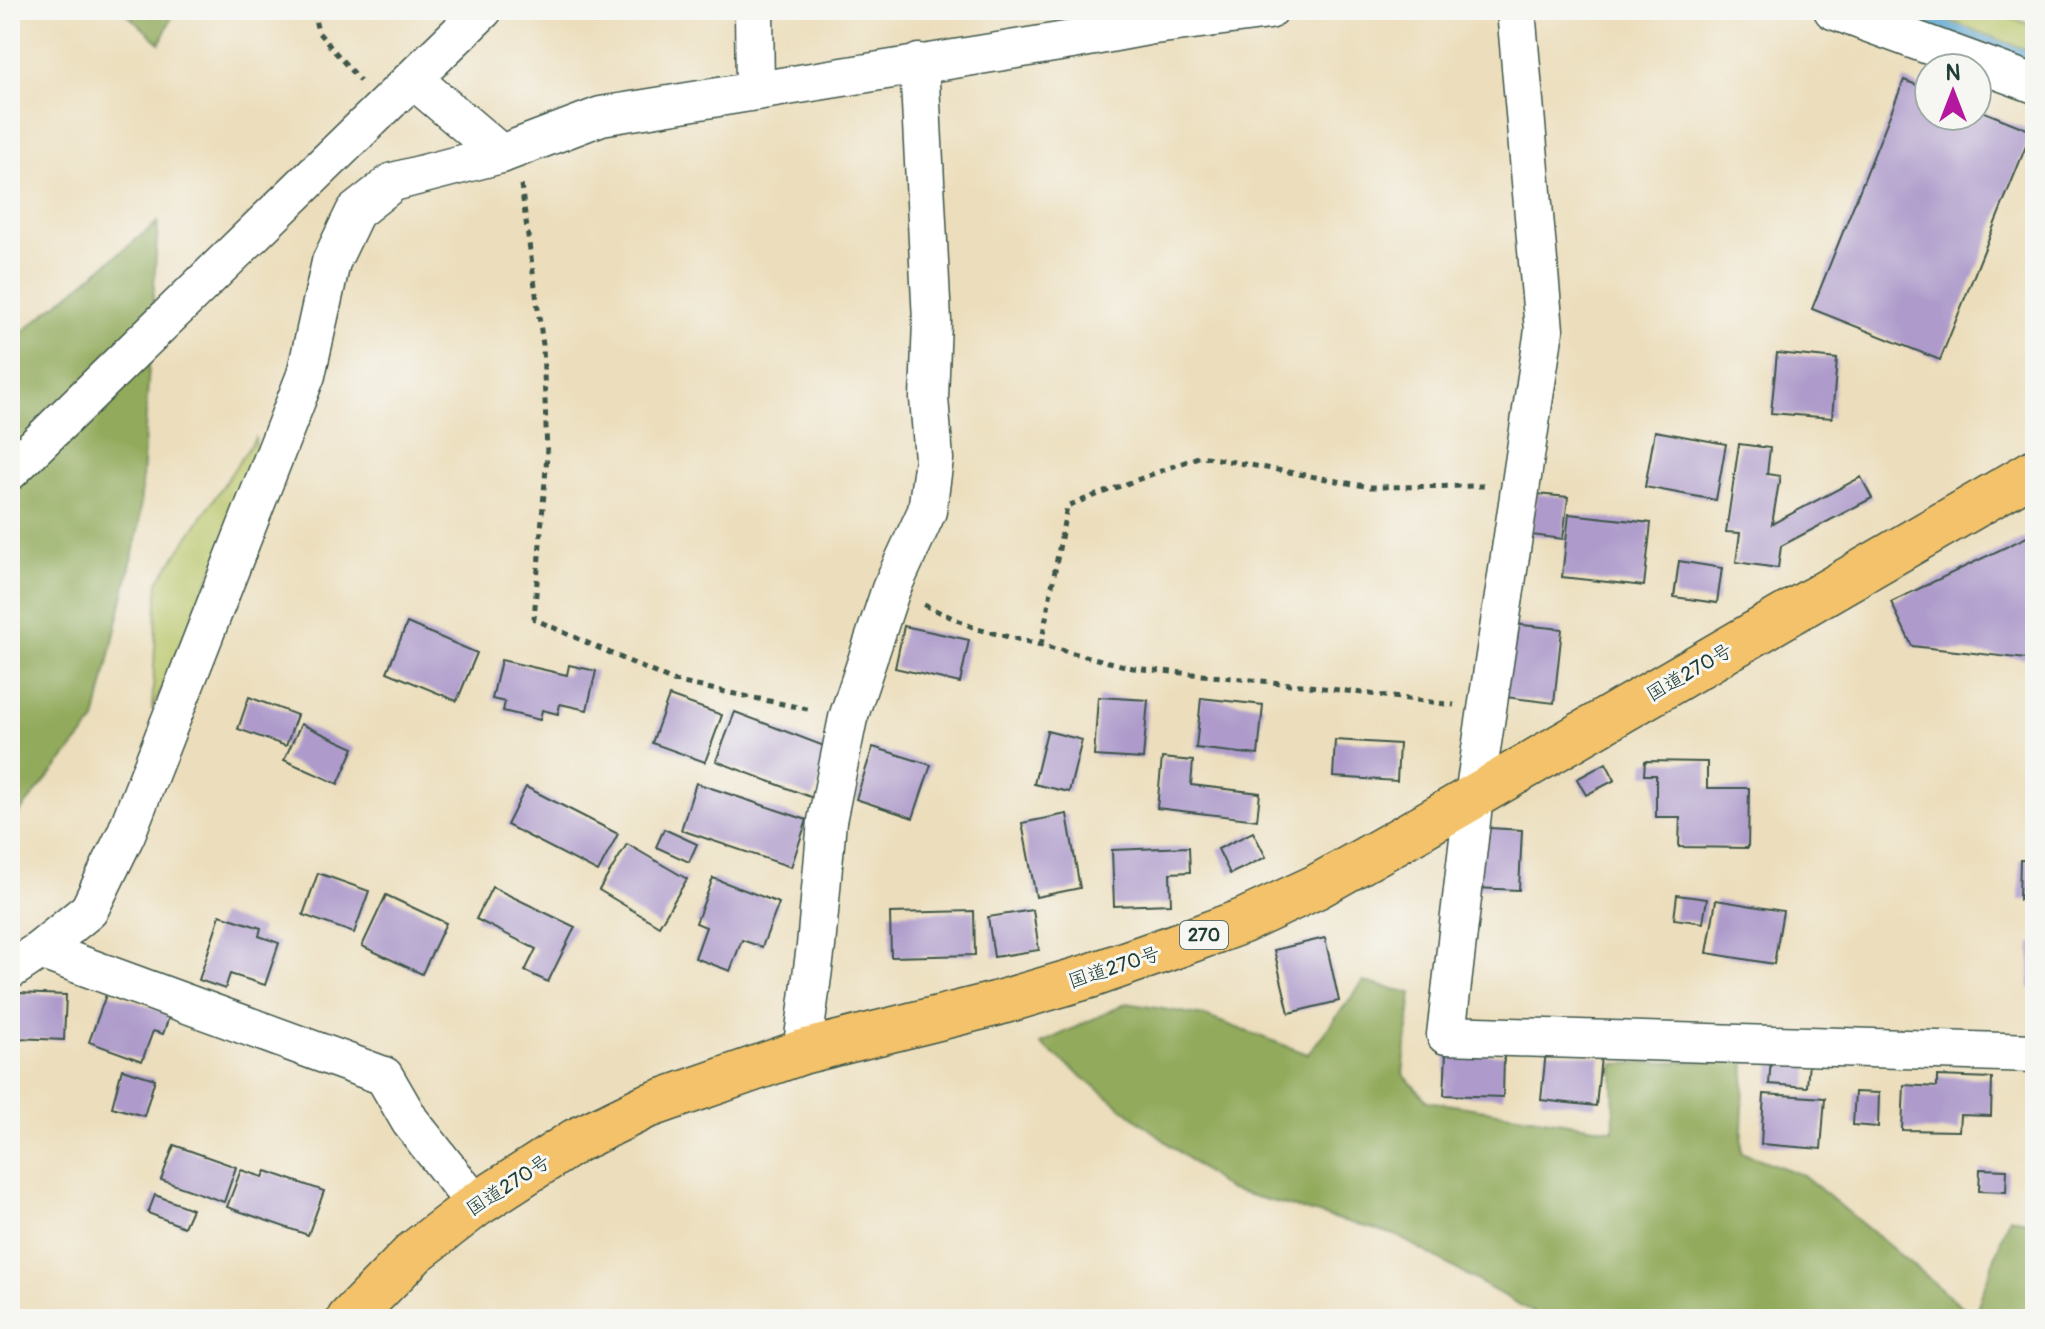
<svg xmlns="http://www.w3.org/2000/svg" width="2045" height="1329" font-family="Pangolin,'Klee One',sans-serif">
  <rect width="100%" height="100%" fill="#f6f6f2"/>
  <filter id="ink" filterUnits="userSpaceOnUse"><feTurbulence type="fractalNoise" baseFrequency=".0125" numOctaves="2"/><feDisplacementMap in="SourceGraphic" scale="16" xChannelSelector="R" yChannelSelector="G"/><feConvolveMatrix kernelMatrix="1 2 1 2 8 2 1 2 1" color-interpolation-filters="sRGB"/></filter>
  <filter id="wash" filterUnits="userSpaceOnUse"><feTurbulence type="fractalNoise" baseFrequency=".006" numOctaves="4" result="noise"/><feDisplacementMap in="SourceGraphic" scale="32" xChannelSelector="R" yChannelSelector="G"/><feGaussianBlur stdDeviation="1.8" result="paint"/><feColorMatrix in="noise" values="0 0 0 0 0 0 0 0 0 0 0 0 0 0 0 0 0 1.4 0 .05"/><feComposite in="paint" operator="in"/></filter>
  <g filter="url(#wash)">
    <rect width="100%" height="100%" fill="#ecdebc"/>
    <g fill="#b8c466" stroke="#6c804d" stroke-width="2">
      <polygon points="1921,10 1987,10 2035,26 2035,53"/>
      <polygon points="255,438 258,466 152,710 158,582"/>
    </g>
    <g fill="#92aa5b" stroke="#587448" stroke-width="2">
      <polygon points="122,10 175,10 160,43"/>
      <polygon points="158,222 139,527 95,721 10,824 10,342"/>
      <polygon points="1363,982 1412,993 1403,1074 1427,1101 1614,1130 1613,1064 1745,1060 1741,1152 1803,1175 1974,1316 2009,1217 2035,1223 2035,1319 1545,1319 1395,1235 1227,1189 1040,1044 1127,1003 1205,1016 1308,1054"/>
    </g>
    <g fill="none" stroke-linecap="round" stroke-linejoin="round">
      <polyline stroke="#54a3ce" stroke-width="11" points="1900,10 2035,60"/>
    </g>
    <g id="blocks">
      <g fill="#ae9bcb">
        <polygon points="1904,80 1929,90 1929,116 1977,116 1977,109 2032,131 1940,360 1812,309"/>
        <polygon points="1777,353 1837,359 1832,418 1771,413"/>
        <polygon points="1655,431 1726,444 1716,500 1645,487"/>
        <polygon points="1739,444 1770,448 1767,474 1780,476 1772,524 1861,477 1872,498 1781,546 1778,568 1736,562 1740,533 1726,532"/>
        <polygon points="1536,494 1568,497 1563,539 1531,535"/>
        <polygon points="1569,514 1651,523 1644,586 1562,577"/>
        <polygon points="2035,533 2035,660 1912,646 1891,602"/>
        <polygon points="1679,561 1722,568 1717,603 1674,597"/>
        <polygon points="407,623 477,653 457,701 387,672"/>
        <polygon points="1513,624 1562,629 1554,703 1505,697"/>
        <polygon points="904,626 969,640 960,683 895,668"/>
        <polygon points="501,660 567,675 569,665 596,671 587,710 560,704 558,714 542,710 540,720 503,711 505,702 492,699"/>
        <polygon points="669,696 722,715 705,762 652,743"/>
        <polygon points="249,697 297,715 286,746 238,729"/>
        <polygon points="1098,697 1148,700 1143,759 1094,756"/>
        <polygon points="1201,698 1263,705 1258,755 1196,748"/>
        <polygon points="735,712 832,749 813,798 716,761"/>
        <polygon points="301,724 354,748 338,784 284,760"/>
        <polygon points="1047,731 1082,740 1069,792 1034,784"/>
        <polygon points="1335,740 1399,744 1397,781 1333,777"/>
        <polygon points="873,747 931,765 913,818 856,799"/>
        <polygon points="1162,758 1193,761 1191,785 1260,793 1257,820 1157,808"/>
        <polygon points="1645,761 1707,762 1707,788 1749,788 1748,848 1679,847 1680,817 1656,817 1656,775 1644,775"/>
        <polygon points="1606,763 1615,780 1586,795 1577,779"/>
        <polygon points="696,783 807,820 791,867 681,830"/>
        <polygon points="526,787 618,834 598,872 507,825"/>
        <polygon points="1067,814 1080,888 1036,897 1022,823"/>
        <polygon points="1489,828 1522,830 1519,890 1475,888 1478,837 1489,838"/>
        <polygon points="664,829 697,844 689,862 656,847"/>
        <polygon points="1253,832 1266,857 1230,874 1218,849"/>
        <polygon points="627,844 687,879 659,926 599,890"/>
        <polygon points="1189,847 1190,872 1170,873 1171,904 1114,906 1112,850"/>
        <polygon points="2020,860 2035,861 2035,900 2019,900"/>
        <polygon points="318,873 369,891 354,933 303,915"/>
        <polygon points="713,878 779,903 762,947 742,940 730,971 695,958 706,927 696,923"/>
        <polygon points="492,887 575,927 548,982 525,971 536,949 476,919"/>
        <polygon points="386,895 446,923 422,974 362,946"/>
        <polygon points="1677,895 1707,899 1703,923 1674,919"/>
        <polygon points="1716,900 1783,911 1774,964 1707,953"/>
        <polygon points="1033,910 1039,950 994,957 988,917"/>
        <polygon points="974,911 975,955 891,957 890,913"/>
        <polygon points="220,915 261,928 259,936 279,943 265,985 230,974 225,989 199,980"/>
        <polygon points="1325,938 1339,1001 1289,1013 1274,950"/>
        <polygon points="2031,943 2035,943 2035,988 2029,988"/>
        <polygon points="107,992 170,1014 163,1034 153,1031 142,1061 89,1042"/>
        <polygon points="18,993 66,995 64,1040 16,1038"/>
        <polygon points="1546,1051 1601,1057 1596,1106 1541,1100"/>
        <polygon points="1446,1053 1504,1055 1503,1097 1444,1095"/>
        <polygon points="1771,1059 1809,1061 1807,1087 1769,1084"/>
        <polygon points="122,1069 155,1079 144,1116 112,1107"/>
        <polygon points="1937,1076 1992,1078 1991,1116 1960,1115 1959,1131 1902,1130 1904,1085 1937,1087"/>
        <polygon points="1855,1092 1879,1093 1878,1127 1853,1125"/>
        <polygon points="1764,1094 1825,1098 1821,1149 1761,1144"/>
        <polygon points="174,1145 236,1167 224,1202 161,1180"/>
        <polygon points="1980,1169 2007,1170 2006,1192 1979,1191"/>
        <polygon points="241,1170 263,1177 266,1171 324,1191 308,1235 227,1207"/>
        <polygon points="155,1195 192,1209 184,1227 148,1213"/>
      </g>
    </g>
  </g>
  <g filter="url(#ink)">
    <use href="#blocks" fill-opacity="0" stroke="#3e5548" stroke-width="2"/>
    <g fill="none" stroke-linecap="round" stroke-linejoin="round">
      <defs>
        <g id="minor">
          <polyline points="754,10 755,90"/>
          <polyline points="1516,10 1544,330 1474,796 1446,1035 2035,1053"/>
          <polyline points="1833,10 2035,84"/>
          <polyline points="414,80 501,154"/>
          <polyline points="10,471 483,10"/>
          <polyline points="40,950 384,1076 410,1121 476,1205"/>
          <polyline points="10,970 40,950 89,910 126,834 306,375 331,262 355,212 393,182 501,154 601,116 1072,40 1147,26 1269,10"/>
          <polyline points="802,1052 816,946 827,821 848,718 891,589 927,511 934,459 929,398 932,321 919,63"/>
        </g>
        <polyline id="trunk" points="349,1319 415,1252 476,1205 575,1141 645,1107 802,1052 995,1004 1090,976 1170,948 1243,921 1316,887 1387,847 2035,471"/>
      </defs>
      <use href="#minor" stroke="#3e5548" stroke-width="41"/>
      <use href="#trunk" stroke="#3e5548" stroke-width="47"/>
      <g stroke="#3e5548" stroke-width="5" stroke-dasharray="6 6" stroke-linecap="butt">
        <polyline points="313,10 318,32 360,81"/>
        <polyline points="521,185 543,345 547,455 534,619 673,681 812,710"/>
        <polyline points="924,605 977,629 1133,668 1301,685 1454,705"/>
        <polyline points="1041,645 1067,506 1201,456 1370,487 1485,486"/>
      </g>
      <use href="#minor" stroke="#fff" stroke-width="38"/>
      <use href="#trunk" stroke="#f3c26a" stroke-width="44"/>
    </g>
  </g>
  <g text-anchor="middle" stroke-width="6" stroke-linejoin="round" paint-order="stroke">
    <rect fill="#f6f6f2" stroke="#60746d" stroke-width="2" x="1180" y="921" width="48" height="28" rx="6"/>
    <g font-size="18" font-weight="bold" fill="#1f3d34">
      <text x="1204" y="941">270</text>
    </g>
    <g font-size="20" fill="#1f3d34" stroke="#f6f6f2">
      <text transform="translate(1689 672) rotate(-30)" y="7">国道270号</text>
      <text transform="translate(1114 967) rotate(-18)" y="7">国道270号</text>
      <text transform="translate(508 1185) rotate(-33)" y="7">国道270号</text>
    </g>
  </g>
  <rect width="2045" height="1329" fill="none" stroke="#f6f6f2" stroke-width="40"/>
  <g transform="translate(1953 92)"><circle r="38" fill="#f6f6f2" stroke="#a0aca6" stroke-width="2"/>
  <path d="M0-6L14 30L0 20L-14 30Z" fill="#b5179e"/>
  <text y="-12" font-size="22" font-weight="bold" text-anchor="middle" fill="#1f3d34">N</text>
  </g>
</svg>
